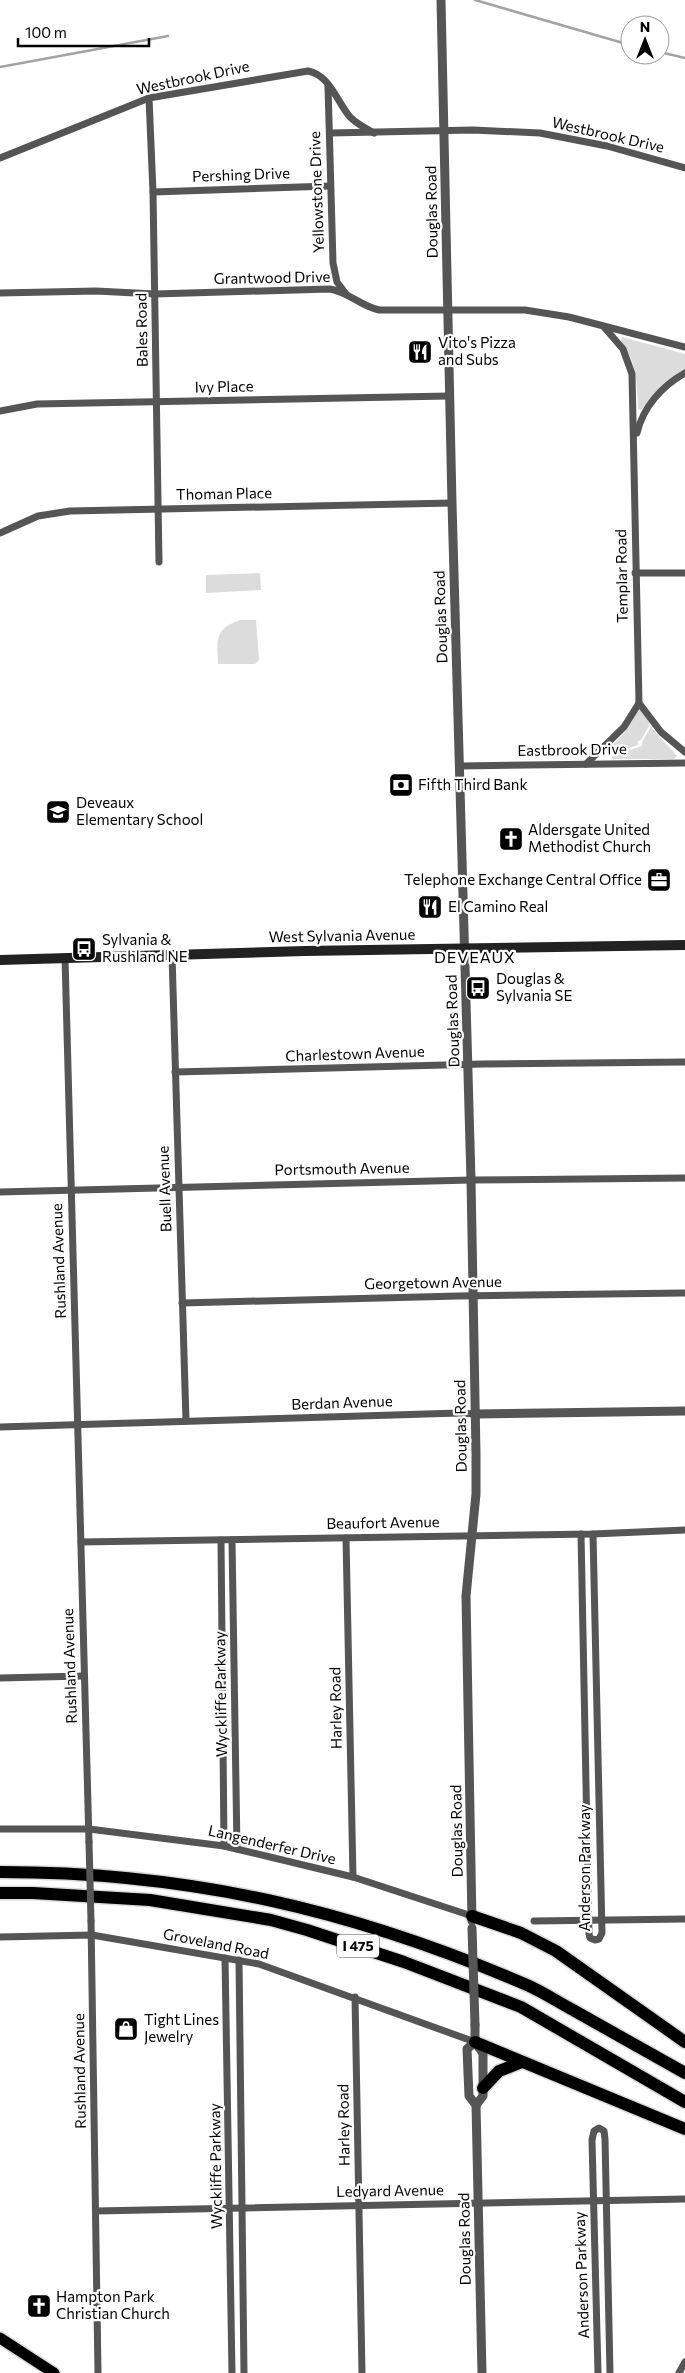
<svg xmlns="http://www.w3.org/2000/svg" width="685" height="2373" font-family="Commissioner,sans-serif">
  <rect width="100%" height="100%" fill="#fff"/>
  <g fill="#dcdcdc">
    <path d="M622,337L685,354V371L661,387L641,410L638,409C637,383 637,362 621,341Z"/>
    <polygon points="260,573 261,590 206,593 206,575"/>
    <path d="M241,620H256L259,660L255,664H218C217,640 214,628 241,620Z"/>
    <polygon points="639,709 642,710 650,724 641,740 638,741 638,745 611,754 609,749 626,731"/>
    <polygon points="651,727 677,756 674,759 612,759 612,756 642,746 642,742"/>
  </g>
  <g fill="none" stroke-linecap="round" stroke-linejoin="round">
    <g stroke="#a3a3a3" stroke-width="2.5">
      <polyline points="475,0 630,45"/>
      <polyline points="660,52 685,58"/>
      <polyline points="0,67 168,36"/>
    </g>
    <defs>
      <polyline id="primary" points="0,2338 54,2373"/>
      <g id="motorway">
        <path d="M0,1872C190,1872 353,1910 527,1985C543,1992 558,2002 573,2010C611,2031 648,2052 685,2073"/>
        <polyline points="0,1893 33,1893 150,1900 271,1920 307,1930 404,1962 521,2007 685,2102"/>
        <polyline points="472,1916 521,1933 556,1951 685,2042"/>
        <polyline points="475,2042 685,2129"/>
        <polyline points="483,2088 499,2071 522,2062"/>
      </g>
    </defs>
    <use href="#primary" stroke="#dbdbdb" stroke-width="14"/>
    <use href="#motorway" stroke="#dbdbdb" stroke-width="15"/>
    <g stroke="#555" stroke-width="7">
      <polyline points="328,86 333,263 337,282 346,294"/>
      <polyline points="149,98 153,192 159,562"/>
      <polyline points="330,133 473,130 540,133 607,146 685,168"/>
      <path d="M0,158L149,98L308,71C330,75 337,102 350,117C357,124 365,128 374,133"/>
      <polyline points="153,192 330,186"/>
      <path d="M0,293L96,291L155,294L330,289C348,292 361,306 379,310H525L569,317L685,347"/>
      <polyline points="0,411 37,404 449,396"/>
      <path d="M637,433C643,407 662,386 685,373"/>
      <polyline points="0,533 38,516 70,511 452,503"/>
      <polyline points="635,573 685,573"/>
      <polyline points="639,703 661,732 685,752"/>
      <polyline points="586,764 624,727 639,703 632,374 623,349 604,327"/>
      <polyline points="460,766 685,763"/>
      <polyline points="172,955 186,1421"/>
      <polyline points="65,958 89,1842"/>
      <polyline points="175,1072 483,1064 685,1062"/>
      <polyline points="0,1192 471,1180 685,1178"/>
      <polyline points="182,1303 458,1296 685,1293"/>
      <polyline points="0,1427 459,1413 475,1414"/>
      <polyline points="581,1534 589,1934 590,1938 595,1940 599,1939 602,1933 593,1534"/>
      <polyline points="346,1538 353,1877"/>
      <polyline points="221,1540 224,1846"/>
      <polyline points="232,1540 237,1849"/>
      <polyline points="81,1542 593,1534 685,1530"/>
      <polyline points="0,1678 84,1676"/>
      <polyline points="0,1829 89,1829 224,1846 353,1877 472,1916"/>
      <polyline points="91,1921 98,2373"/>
      <polyline points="534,1921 685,1919"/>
      <polyline points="0,1937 92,1935 259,1964 475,2042"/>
      <polyline points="225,1958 232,2373"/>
      <polyline points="239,1960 244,2373"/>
      <polyline points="355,1997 362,2373"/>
      <polyline points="96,2211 685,2199"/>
      <polyline points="598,2373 592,2140 594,2131 599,2128 604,2131 605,2139 610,2373"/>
      <polyline points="679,2373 685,2362"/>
    </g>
    <g stroke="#555" stroke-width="9">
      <polyline points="441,0 452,503 471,1180 476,1454 476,1494 466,1596 472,1921"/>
      <polyline points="475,1414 685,1411"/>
      <polyline points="475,2025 475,2042 483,2053 483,2096 476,2105"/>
      <polyline points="475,2042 467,2049 469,2096 476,2105 482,2373"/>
    </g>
    <polyline stroke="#222" stroke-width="10" points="0,960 305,951 685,945"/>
    <use href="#primary" stroke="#000" stroke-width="11"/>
    <use href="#motorway" stroke="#000" stroke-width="12"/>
    <polyline stroke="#555" stroke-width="7" points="89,1842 91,1921"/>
    <polyline stroke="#555" stroke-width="9" points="472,1928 475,2025"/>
  </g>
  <defs>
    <symbol id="restaurant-square" viewBox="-11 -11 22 22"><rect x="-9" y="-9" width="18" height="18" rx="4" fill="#000" stroke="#fff"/><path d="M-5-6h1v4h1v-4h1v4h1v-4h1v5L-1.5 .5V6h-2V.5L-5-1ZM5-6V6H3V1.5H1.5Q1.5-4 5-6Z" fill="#fff"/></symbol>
    <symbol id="bank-square" viewBox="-11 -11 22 22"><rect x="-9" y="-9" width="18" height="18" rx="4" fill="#000" stroke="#fff"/><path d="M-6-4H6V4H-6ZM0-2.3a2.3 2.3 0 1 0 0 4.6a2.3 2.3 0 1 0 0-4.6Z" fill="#fff"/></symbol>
    <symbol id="school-square" viewBox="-11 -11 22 22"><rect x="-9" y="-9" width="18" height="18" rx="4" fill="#000" stroke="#fff"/><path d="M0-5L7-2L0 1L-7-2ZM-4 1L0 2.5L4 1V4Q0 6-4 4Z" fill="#fff"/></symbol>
    <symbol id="church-square" viewBox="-11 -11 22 22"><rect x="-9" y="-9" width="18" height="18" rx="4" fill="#000" stroke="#fff"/><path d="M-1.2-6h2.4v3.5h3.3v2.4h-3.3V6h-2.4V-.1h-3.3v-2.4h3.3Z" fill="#fff"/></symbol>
    <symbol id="office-square" viewBox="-11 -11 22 22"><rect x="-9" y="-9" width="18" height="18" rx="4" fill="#000" stroke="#fff"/><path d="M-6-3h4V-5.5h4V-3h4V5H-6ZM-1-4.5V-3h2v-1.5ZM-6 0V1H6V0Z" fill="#fff"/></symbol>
    <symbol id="bus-square" viewBox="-11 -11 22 22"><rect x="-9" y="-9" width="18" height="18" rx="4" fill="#000" stroke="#fff"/><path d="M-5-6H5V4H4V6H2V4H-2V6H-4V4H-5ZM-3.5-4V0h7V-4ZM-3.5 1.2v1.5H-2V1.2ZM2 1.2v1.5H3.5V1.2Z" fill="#fff"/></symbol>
    <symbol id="shop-square" viewBox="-11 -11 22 22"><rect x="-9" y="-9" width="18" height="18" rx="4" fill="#000" stroke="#fff"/><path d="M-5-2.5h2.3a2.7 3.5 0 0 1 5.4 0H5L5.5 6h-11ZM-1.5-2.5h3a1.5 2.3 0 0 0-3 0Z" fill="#fff"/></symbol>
  </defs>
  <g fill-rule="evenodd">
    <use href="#restaurant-square" x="406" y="338" width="28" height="28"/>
    <use href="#bank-square" x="387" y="771" width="28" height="28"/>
    <use href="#school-square" x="44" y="798" width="28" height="28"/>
    <use href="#church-square" x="497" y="825" width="28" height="28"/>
    <use href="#office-square" x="645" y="866" width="28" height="28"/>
    <use href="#restaurant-square" x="416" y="893" width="28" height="28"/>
    <use href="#bus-square" x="70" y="935" width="28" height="28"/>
    <use href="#bus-square" x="464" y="974" width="28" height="28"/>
    <use href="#shop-square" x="112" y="2015" width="28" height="28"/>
    <use href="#church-square" x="25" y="2292" width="28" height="28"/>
  </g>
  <g text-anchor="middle" stroke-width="4.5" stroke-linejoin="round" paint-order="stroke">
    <rect fill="#fff" stroke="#4c4c4c" stroke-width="1" x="337" y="1934.5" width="42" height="23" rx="4"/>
    <g font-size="14" font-weight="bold" fill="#000">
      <text x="358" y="1951">I 475</text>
    </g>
    <g font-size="15" fill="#000" stroke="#fff">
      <text transform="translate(193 78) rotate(-12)" y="5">Westbrook Drive</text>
      <text transform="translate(608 135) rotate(13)" y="5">Westbrook Drive</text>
      <text transform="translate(241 175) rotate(-2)" y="5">Pershing Drive</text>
      <text transform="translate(317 192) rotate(-92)" y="5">Yellowstone Drive</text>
      <text transform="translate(432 212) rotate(-91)" y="5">Douglas Road</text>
      <text transform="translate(272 278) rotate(-1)" y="5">Grantwood Drive</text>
      <text transform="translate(142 330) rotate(-91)" y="5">Bales Road</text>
      <text transform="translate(224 387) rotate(-1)" y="5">Ivy Place</text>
      <text transform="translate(224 494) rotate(-1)" y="5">Thoman Place</text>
      <text transform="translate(622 576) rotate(-91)" y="5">Templar Road</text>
      <text transform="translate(441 617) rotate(-92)" y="5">Douglas Road</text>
      <text transform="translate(572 750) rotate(-1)" y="5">Eastbrook Drive</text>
      <text transform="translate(342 936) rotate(-1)" y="5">West Sylvania Avenue</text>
      <text transform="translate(453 1021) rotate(-92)" y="5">Douglas Road</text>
      <text transform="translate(355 1054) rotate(-2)" y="5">Charlestown Avenue</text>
      <text transform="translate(342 1169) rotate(-1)" y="5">Portsmouth Avenue</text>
      <text transform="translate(165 1189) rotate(-92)" y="5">Buell Avenue</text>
      <text transform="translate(59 1261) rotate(-92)" y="5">Rushland Avenue</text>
      <text transform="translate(433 1283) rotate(-1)" y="5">Georgetown Avenue</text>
      <text transform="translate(342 1403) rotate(-2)" y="5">Berdan Avenue</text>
      <text transform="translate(461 1426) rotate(-91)" y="5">Douglas Road</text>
      <text transform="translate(383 1523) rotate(-1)" y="5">Beaufort Avenue</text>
      <text transform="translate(70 1666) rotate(-92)" y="5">Rushland Avenue</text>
      <text transform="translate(221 1694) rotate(-91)" y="5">Wyckliffe Parkway</text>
      <text transform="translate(336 1708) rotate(-91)" y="5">Harley Road</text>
      <text transform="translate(457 1831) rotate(-91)" y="5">Douglas Road</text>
      <text transform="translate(272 1845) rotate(13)" y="5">Langenderfer Drive</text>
      <text transform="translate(585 1868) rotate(-90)" y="5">Anderson Parkway</text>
      <text transform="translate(216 1944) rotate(11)" y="5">Groveland Road</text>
      <text transform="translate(80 2071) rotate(-91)" y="5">Rushland Avenue</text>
      <text transform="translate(344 2125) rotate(-91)" y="5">Harley Road</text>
      <text transform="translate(216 2166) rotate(-91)" y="5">Wyckliffe Parkway</text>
      <text transform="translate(390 2191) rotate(-1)" y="5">Ledyard Avenue</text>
      <text transform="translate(465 2239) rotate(-91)" y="5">Douglas Road</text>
      <text transform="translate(582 2275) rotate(-92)" y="5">Anderson Parkway</text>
    </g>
    <g font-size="15" fill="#000" stroke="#fff" text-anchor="start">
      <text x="438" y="348">Vito's Pizza<tspan x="438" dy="17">and Subs</tspan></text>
      <text x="418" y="790">Fifth Third Bank</text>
      <text x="76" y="808">Deveaux<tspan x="76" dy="17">Elementary School</tspan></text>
      <text x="528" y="835">Aldersgate United<tspan x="528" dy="17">Methodist Church</tspan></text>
      <text x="642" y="885" text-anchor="end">Telephone Exchange Central Office</text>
      <text x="448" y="912">El Camino Real</text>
      <text x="102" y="945">Sylvania &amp;<tspan x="102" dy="17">Rushland NE</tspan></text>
      <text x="496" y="984">Douglas &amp;<tspan x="496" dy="17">Sylvania SE</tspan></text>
      <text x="144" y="2025">Tight Lines<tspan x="144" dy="17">Jewelry</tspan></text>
      <text x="56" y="2302">Hampton Park<tspan x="56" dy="17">Christian Church</tspan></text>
    </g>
    <g font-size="16" letter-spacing="1" fill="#000" stroke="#fff">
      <text x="475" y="963">DEVEAUX</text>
    </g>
  </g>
  <g transform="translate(645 40)"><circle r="24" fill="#ffffff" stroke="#999999"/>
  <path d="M0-4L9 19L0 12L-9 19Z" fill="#000000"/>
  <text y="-8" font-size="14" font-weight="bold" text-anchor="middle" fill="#000000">N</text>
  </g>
  <path d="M18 38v8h131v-8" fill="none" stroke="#000000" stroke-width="2.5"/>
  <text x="25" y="38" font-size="15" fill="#000000" stroke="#ffffff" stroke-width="4" paint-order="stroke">100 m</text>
</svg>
